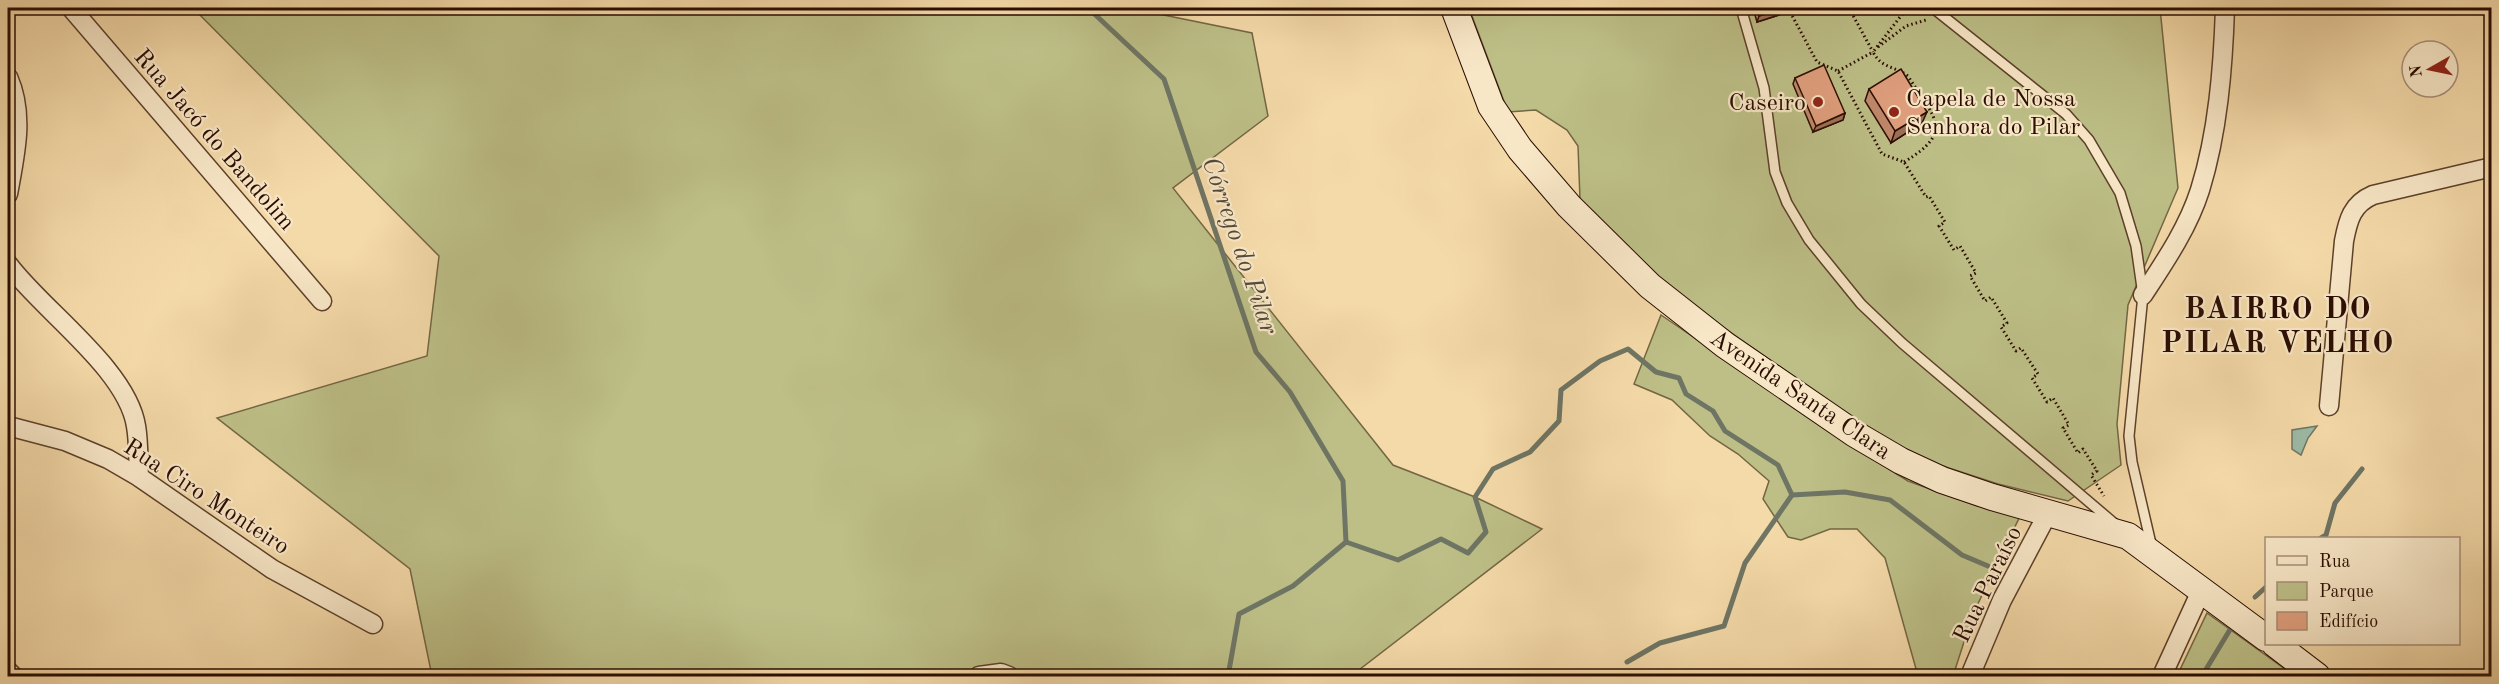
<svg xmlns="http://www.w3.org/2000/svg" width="2499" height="684" font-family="'Old Standard TT',serif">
  <rect width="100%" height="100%" fill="#f5daa9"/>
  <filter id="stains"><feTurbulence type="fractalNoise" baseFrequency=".00333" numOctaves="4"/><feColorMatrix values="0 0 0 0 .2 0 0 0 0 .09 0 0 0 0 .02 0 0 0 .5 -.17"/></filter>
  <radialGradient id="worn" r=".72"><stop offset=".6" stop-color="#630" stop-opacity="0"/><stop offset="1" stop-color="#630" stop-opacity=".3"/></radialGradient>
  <g fill="#bdbf87" stroke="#746644" stroke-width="1.5">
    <polygon points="193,8 1145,8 1149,12 1252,33 1268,116 1173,188 1393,465 1475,497 1542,529 1351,676 432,676 410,569 217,418 427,356 439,256"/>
    <polygon points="1469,8 2160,8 2178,188 2128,305 2117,424 2121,465 2068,501 1998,484 1903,453 1723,327 1659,277 1580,199 1578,146 1567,130 1536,110 1508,112"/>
    <polygon points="1661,315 1868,456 1908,481 1977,506 2022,512 1973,614 1953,676 1918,676 1885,558 1857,529 1830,529 1801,540 1788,537 1763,499 1769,481 1738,454 1710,436 1672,400 1634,384"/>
    <polygon points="2207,613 2295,676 2177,676"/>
  </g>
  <polygon fill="#9cbba6" stroke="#6e7564" stroke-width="1.5" points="2317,426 2308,438 2301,455 2292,449 2292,430"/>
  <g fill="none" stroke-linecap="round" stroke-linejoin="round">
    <g stroke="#6e7564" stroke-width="5">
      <polyline points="1088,8 1164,79 1256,352 1290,392 1343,481 1346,542"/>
      <polyline points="2321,538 2326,535 2335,503 2362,469"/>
      <polyline points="2255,597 2266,587"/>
      <polyline points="1627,662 1660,643 1724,626 1745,563 1792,495 1845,492 1890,500 1962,555 1988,566"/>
      <polyline points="1228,676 1239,614 1293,586 1346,542 1398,560 1441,539 1468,553 1486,532 1475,497 1493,469 1530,452 1559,421 1561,390 1600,361 1628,349 1656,372 1679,378 1686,394 1713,411 1725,431 1778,465 1792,495"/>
      <polyline points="2202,676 2234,623"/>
    </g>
    <defs>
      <g id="lane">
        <polyline points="1741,8 1764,88 1775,172 1787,203 1809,240 1861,304 1902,343 2115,524"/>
        <polyline points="1933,8 2066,114 2089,140 2120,193 2136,246 2143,295 2129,436 2132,462 2152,548"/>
      </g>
      <g id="street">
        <polyline points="71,8 322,301"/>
        <path d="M8,77C25,115 15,155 8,194"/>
        <path d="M8,264C42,310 127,369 136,426C139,443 138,461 139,477"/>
        <path d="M2143,295C2164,263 2188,228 2200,190C2218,132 2223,68 2225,8"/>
        <path d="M2329,406L2344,241C2348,220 2352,204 2373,195L2492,167"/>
        <polyline points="8,426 65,441 108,459 139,477 272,569 373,624"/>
        <polyline points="8,671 13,676"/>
        <polyline points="979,676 1001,673 1009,676"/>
        <polyline points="1970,676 2002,600 2048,513"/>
        <polyline points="2162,676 2201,591"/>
      </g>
      <g id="secondary">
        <polyline points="1454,8 1491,106 1520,149 1569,206 1650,286 1725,345 1855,434 1901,461 1942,480 1992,497 2128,536 2266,638"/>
        <polyline points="2275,644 2317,676"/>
      </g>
    </defs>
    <use href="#lane" stroke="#5d402b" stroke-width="12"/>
    <use href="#street" stroke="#5d402b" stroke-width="21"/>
    <use href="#secondary" stroke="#2a0c01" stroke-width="28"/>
    <g stroke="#2a0c01" stroke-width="3" stroke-dasharray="1.5 3" stroke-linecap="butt">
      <polyline points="1788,8 1817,62 1838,71 1882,154 1904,162 1926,197 1929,196 1945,222 1939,226 1954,250 1960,246 1976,273 1970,276 1985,301 1991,297 2007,323 2001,327 2016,351 2021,348 2038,374 2032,378 2047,402 2053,398 2069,425 2063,428 2078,453 2083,449 2097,471 2091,475 2104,496"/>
      <polyline points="1849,8 1873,52"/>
      <polyline points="1878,47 1906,26 1926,20"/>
      <polyline points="1838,71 1873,52"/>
      <path d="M1904,162C1956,131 1934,118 1908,76C1895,66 1882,69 1873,52L1907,8"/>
    </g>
    <use href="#lane" stroke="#f8e7c7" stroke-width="9"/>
    <use href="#street" stroke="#f8e7c7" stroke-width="18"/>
    <use href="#secondary" stroke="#f8e7c7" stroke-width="26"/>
  </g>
  <g fill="#c2896c" stroke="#2a0c01" stroke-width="1.5">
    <polygon points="1753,8 1784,8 1782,14 1757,22"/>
    <polygon points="1795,78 1845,113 1843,120 1813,132 1793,84"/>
    <polygon points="1869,89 1922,123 1891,143 1865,101"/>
  </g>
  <g fill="#9e6f58" stroke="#2a0c01" stroke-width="1.5">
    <polygon points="1784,8 1782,14 1757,22 1759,16"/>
    <polygon points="1927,112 1922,123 1891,143 1895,131"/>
    <polygon points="1845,113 1843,120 1813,132 1816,126"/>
  </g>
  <g fill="#e19f7e" stroke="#2a0c01" stroke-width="1.5">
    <polygon points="1757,8 1784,8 1759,16"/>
    <polygon points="1824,65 1845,113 1816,126 1795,78"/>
    <polygon points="1901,69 1927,112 1895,131 1869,89"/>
  </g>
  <g fill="#8f2418" stroke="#f8e7c7" stroke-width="2">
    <circle cx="1818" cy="102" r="6"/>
    <circle cx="1894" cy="112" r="6"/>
  </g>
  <g text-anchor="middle" stroke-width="4.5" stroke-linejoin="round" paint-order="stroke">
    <g font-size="24" fill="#2a0c01" stroke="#f8e7c7" text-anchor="start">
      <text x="1906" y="106">Capela de Nossa<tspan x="1906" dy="28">Senhora do Pilar</tspan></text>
      <text x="1806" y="110" text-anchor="end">Caseiro</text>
    </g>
    <g font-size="24" fill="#2a0c01" stroke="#f8e7c7">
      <text transform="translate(215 139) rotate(49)" y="8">Rua Jacó do Bandolim</text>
      <text transform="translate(1801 394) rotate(34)" y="8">Avenida Santa Clara</text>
      <text transform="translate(207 496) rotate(33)" y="8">Rua Ciro Monteiro</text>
      <text transform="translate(1987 584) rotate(-64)" y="8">Rua Paraíso</text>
    </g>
    <g font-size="26" font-style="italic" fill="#52493b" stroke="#f8e7c7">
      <text transform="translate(1241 245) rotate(71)" y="9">Córrego do Pilar</text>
    </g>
    <g font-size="30" font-weight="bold" letter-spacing="1.5" fill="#2a0c01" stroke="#f8e7c7">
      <text x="2278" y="318">BAIRRO DO<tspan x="2278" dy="34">PILAR VELHO</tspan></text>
    </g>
  </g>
  <rect width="2499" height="684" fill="none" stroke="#f5daa9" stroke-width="30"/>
  <rect x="9" y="9" width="2481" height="666" fill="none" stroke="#2a0c01" stroke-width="3"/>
  <rect x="15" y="15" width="2469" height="654" fill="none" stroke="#2a0c01" stroke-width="1.5"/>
  <rect x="2265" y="537" width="195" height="108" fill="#f8e7c7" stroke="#a68f78" stroke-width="1.5"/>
  <rect x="2277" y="556" width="30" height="9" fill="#f8e7c7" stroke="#a68f78" stroke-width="1.5"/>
  <text x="2319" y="567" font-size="18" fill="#2a0c01">Rua</text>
  <rect x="2277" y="582" width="30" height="18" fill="#bdbf87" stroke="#a68f78" stroke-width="1.5"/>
  <text x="2319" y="597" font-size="18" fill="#2a0c01">Parque</text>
  <rect x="2277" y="612" width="30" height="18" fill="#e19f7e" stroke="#a68f78" stroke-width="1.5"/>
  <text x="2319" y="627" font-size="18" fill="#2a0c01">Edifício</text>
  <g transform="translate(2430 69) rotate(261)"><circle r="28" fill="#f8e7c7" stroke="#a68f78" stroke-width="1.5"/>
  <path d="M0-4.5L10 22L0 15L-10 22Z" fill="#8f2418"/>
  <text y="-9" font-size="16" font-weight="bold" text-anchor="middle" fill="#2a0c01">N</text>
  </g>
  <rect width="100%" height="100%" filter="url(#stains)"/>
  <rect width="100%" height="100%" fill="url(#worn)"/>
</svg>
